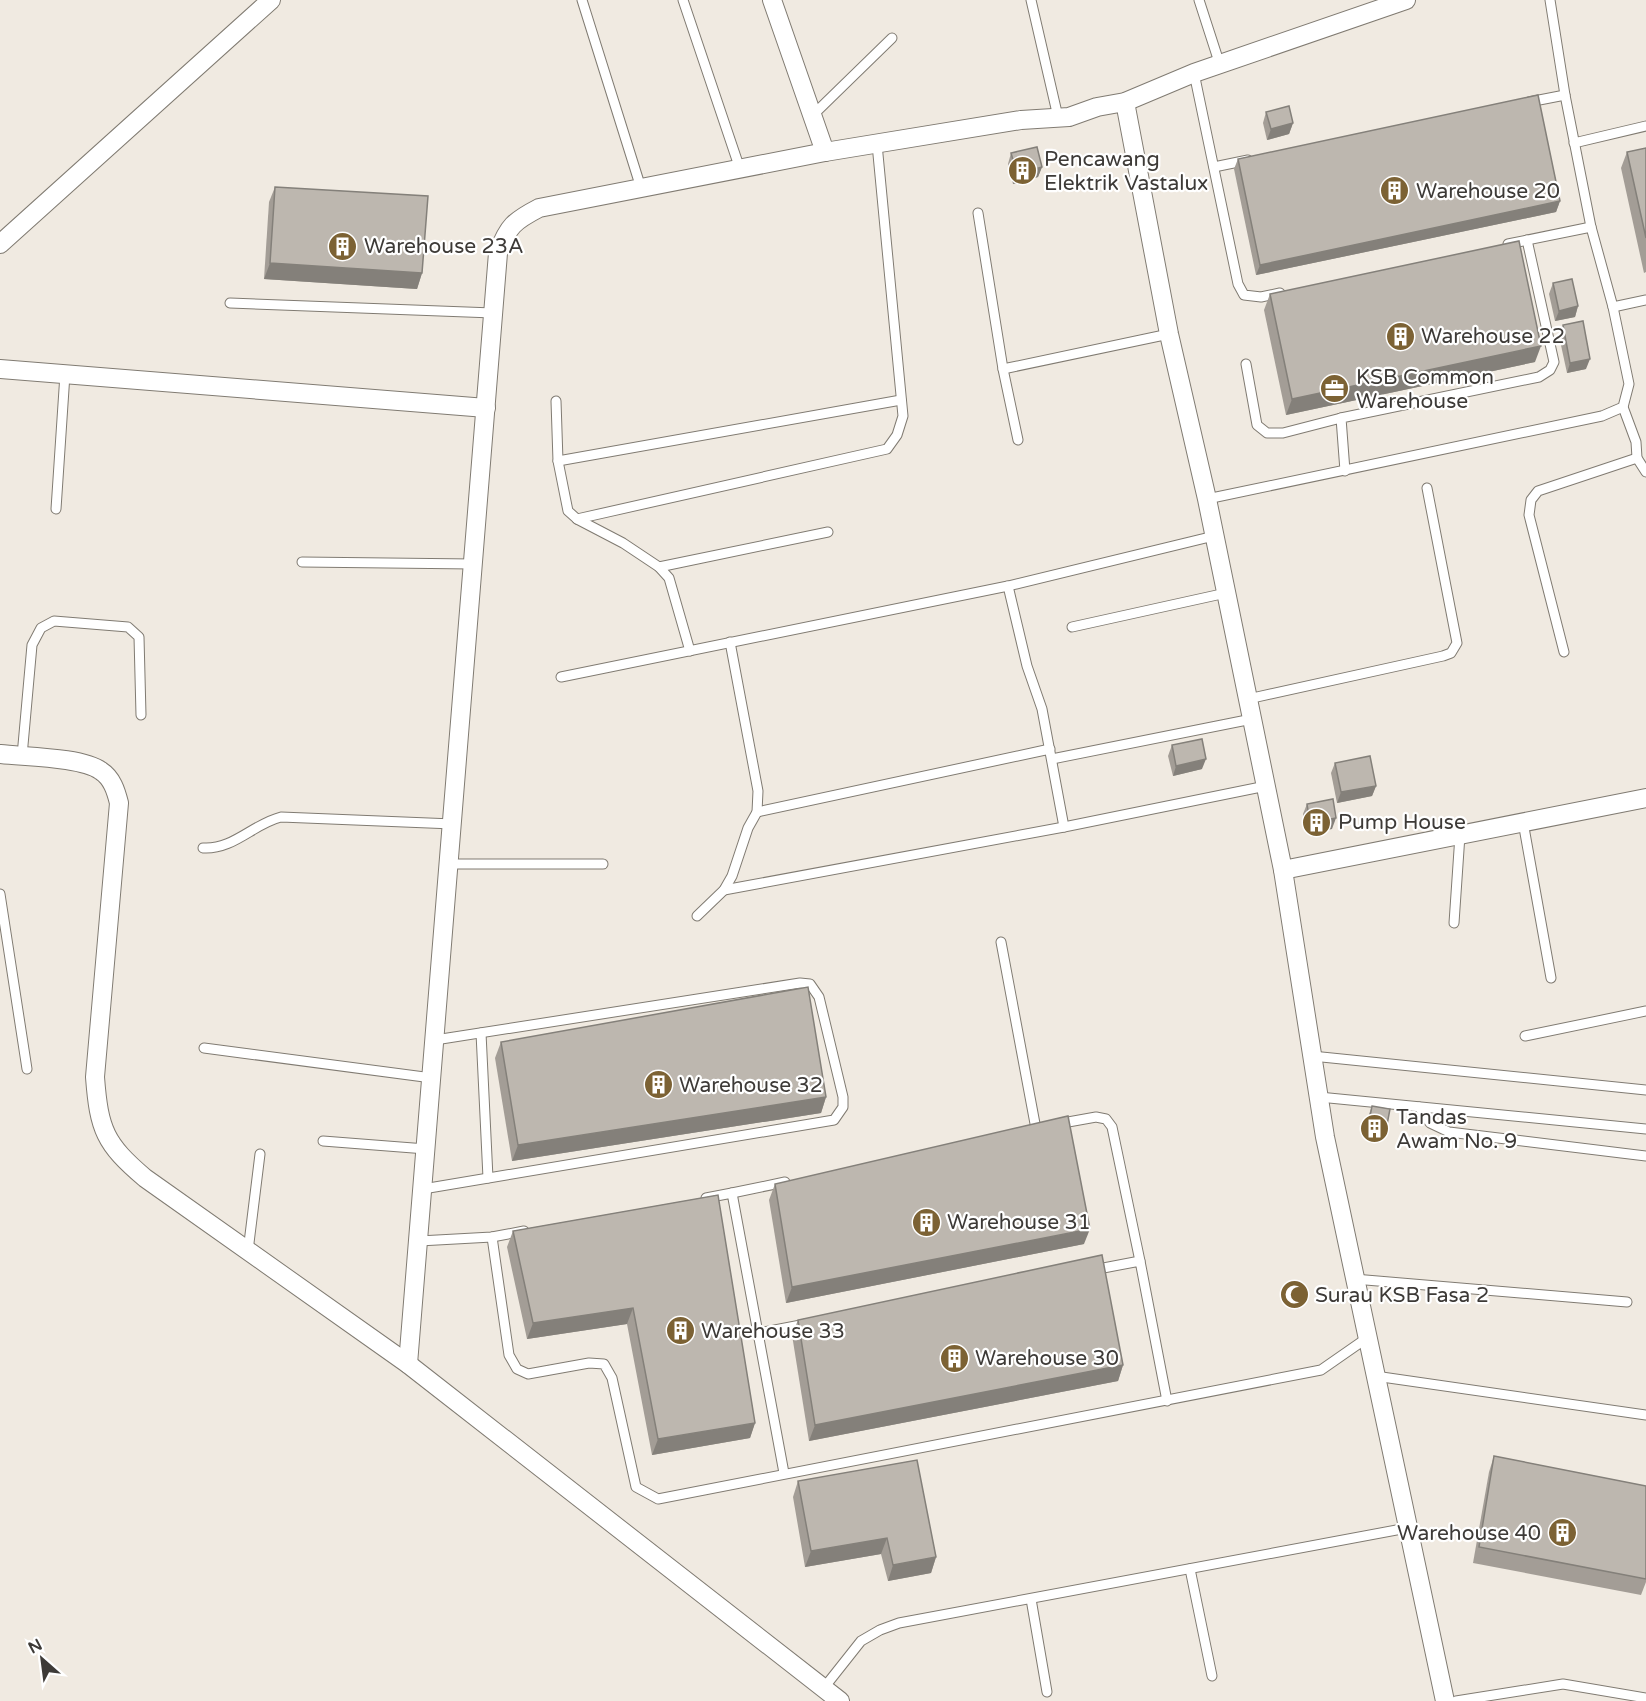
<svg xmlns="http://www.w3.org/2000/svg" width="1646" height="1701" font-family="'Varela Round',sans-serif">
  <rect width="100%" height="100%" fill="#f0eae1"/>
  <g fill="none" stroke-linecap="round" stroke-linejoin="round">
    <defs>
      <g id="service">
        <polyline points="582,0 641,188"/>
        <polyline points="683,0 740,169"/>
        <polyline points="1031,0 1058,117"/>
        <polyline points="1199,0 1220,65"/>
        <polyline points="1194,73 1238,284 1244,295 1261,297 1280,293"/>
        <polyline points="1529,102 1565,95"/>
        <polyline points="813,115 892,38"/>
        <polyline points="1574,143 1646,126"/>
        <polyline points="1214,167 1248,160"/>
        <polyline points="978,213 1003,369 1018,440"/>
        <polyline points="1508,244 1591,227"/>
        <polyline points="230,303 493,313"/>
        <polyline points="1613,307 1646,300"/>
        <polyline points="1246,364 1257,425 1267,433 1283,433 1341,418"/>
        <polyline points="1003,369 1169,334"/>
        <polyline points="556,401 558,461 568,511 577,519 623,543 659,567 669,578 690,651"/>
        <polyline points="1623,407 1636,442 1637,458 1646,472"/>
        <polyline points="558,461 901,400"/>
        <polyline points="1345,471 1341,418 1539,377 1550,370 1554,362 1527,240"/>
        <polyline points="1207,499 1602,416 1623,407 1629,384 1613,307 1591,227 1565,95 1550,0"/>
        <polyline points="56,509 65,374"/>
        <polyline points="577,519 887,449 897,435 903,416 877,144"/>
        <polyline points="302,562 473,564"/>
        <polyline points="659,567 828,532"/>
        <polyline points="1008,586 1027,666 1042,709 1064,827"/>
        <polyline points="1072,627 1226,593"/>
        <polyline points="1564,652 1529,515 1531,500 1538,491 1637,458"/>
        <polyline points="561,677 1008,586 1214,536"/>
        <polyline points="1248,699 1443,656 1451,653 1457,643 1427,488"/>
        <polyline points="22,756 32,645 41,628 54,621 128,627 139,637 141,715"/>
        <polyline points="1052,759 1252,719"/>
        <polyline points="757,812 1050,749"/>
        <polyline points="1523,822 1551,978"/>
        <path d="M203,848C233,850 253,824 281,817L453,824"/>
        <polyline points="450,864 603,864"/>
        <polyline points="724,890 1064,827 1266,786"/>
        <polyline points="0,894 27,1069"/>
        <polyline points="697,916 724,890 732,876 748,828 757,812 758,791 730,642"/>
        <polyline points="1454,923 1460,835"/>
        <polyline points="1001,942 1036,1129"/>
        <polyline points="481,1033 488,1178"/>
        <polyline points="1525,1036 1646,1011"/>
        <polyline points="204,1048 432,1078"/>
        <polyline points="1312,1056 1646,1090"/>
        <polyline points="1319,1097 1646,1129"/>
        <polyline points="1419,1107 1430,1123 1449,1132 1646,1156"/>
        <polyline points="1057,1124 1096,1117 1106,1119 1112,1127 1140,1261"/>
        <polyline points="323,1141 426,1149"/>
        <polyline points="423,1189 834,1120 843,1107 843,1097 819,997 810,984 800,983 435,1040"/>
        <polyline points="732,1193 785,1182"/>
        <polyline points="706,1198 732,1193 758,1333 806,1324"/>
        <polyline points="492,1237 509,1355 517,1369 528,1374 589,1363 604,1364 612,1378 636,1487 658,1499 1321,1370 1367,1338"/>
        <polyline points="419,1241 492,1237 524,1231"/>
        <polyline points="248,1251 260,1154"/>
        <polyline points="1093,1270 1140,1261 1167,1401"/>
        <polyline points="1354,1279 1627,1302"/>
        <polyline points="758,1333 784,1473"/>
        <polyline points="1375,1376 1646,1415"/>
        <polyline points="1190,1569 1212,1676"/>
        <polyline points="1031,1599 1047,1692"/>
        <polyline points="823,1689 861,1641 880,1630 899,1623 1407,1528"/>
        <polyline points="1456,1701 1563,1684 1646,1698"/>
      </g>
      <g id="minor">
        <polyline points="772,0 825,152"/>
        <polyline points="1125,102 1169,334 1207,499 1283,870 1325,1137 1445,1701"/>
        <polyline points="0,244 271,0"/>
        <polyline points="0,369 486,408"/>
        <path d="M0,754C25,757 82,757 101,771C112,778 116,791 119,803L95,1077C99,1130 105,1144 145,1178L408,1364L840,1701"/>
        <polyline points="1283,870 1646,798"/>
        <path d="M408,1364L498,253C508,226 514,221 539,208L825,152L1021,120L1069,117L1097,107L1125,102L1194,73L1406,0"/>
      </g>
    </defs>
    <use href="#service" stroke="#807b72" stroke-width="11"/>
    <use href="#minor" stroke="#807b72" stroke-width="20"/>
    <use href="#service" stroke="#fff" stroke-width="9"/>
    <use href="#minor" stroke="#fff" stroke-width="18"/>
  </g>
  <g fill="#a39d96">
    <polygon points="1266,112 1293,123 1289,134 1267,140 1263,123"/>
    <polygon points="1646,148 1646,272 1644,273 1621,168 1627,152"/>
    <polygon points="1011,153 1042,167 1038,177 1013,184 1008,164"/>
    <polygon points="1238,159 1560,201 1556,212 1256,275 1234,169"/>
    <polygon points="275,187 422,273 417,289 264,279 269,202"/>
    <polygon points="1553,283 1578,306 1575,317 1555,321 1549,294"/>
    <polygon points="1270,294 1535,362 1286,415 1264,310"/>
    <polygon points="1563,325 1586,369 1567,373 1559,336"/>
    <polygon points="1172,745 1202,769 1173,776 1168,756"/>
    <polygon points="1335,763 1376,786 1372,796 1337,803 1331,773"/>
    <polygon points="1307,804 1332,829 1306,833 1303,814"/>
    <polygon points="501,1042 826,1097 821,1113 512,1161 495,1058"/>
    <polygon points="1372,1106 1386,1130 1382,1141 1365,1138 1368,1117"/>
    <polygon points="775,1184 1084,1244 786,1303 769,1200"/>
    <polygon points="718,1195 755,1423 750,1438 652,1455 627,1324 527,1339 507,1247 513,1231"/>
    <polygon points="798,1320 1123,1365 1118,1381 809,1441 792,1335"/>
    <polygon points="1494,1456 1646,1486 1646,1582 1641,1595 1473,1563 1489,1472"/>
    <polygon points="798,1481 936,1557 931,1573 888,1581 881,1554 805,1567 793,1497"/>
  </g>
  <g fill="#84807a">
    <polygon points="1293,123 1289,134 1267,140 1271,129"/>
    <polygon points="1042,167 1038,177 1013,184 1017,174"/>
    <polygon points="1560,201 1556,212 1256,275 1260,265"/>
    <polygon points="270,263 422,273 417,289 264,279"/>
    <polygon points="1578,306 1575,317 1555,321 1559,311"/>
    <polygon points="1541,346 1535,362 1286,415 1292,399"/>
    <polygon points="1590,359 1586,369 1567,373 1570,363"/>
    <polygon points="1206,759 1202,769 1173,776 1176,766"/>
    <polygon points="1376,786 1372,796 1337,803 1341,792"/>
    <polygon points="1336,818 1332,829 1306,833 1310,823"/>
    <polygon points="826,1097 821,1113 512,1161 518,1145"/>
    <polygon points="1090,1229 1084,1244 786,1303 792,1287"/>
    <polygon points="633,1308 627,1324 527,1339 533,1323"/>
    <polygon points="1123,1365 1118,1381 809,1441 815,1425"/>
    <polygon points="755,1423 750,1438 652,1455 658,1439"/>
    <polygon points="887,1538 881,1554 805,1567 811,1551"/>
    <polygon points="936,1557 931,1573 888,1581 893,1565"/>
  </g>
  <g fill="#bdb7af" stroke="#84807a" stroke-width="1.5">
    <polygon points="1538,95 1560,201 1260,265 1238,159"/>
    <polygon points="1289,106 1293,123 1271,129 1266,112"/>
    <polygon points="1037,147 1042,167 1017,174 1011,153"/>
    <polygon points="1646,148 1646,238 1627,152"/>
    <polygon points="275,187 428,196 422,273 270,263"/>
    <polygon points="1519,241 1541,346 1292,399 1270,294"/>
    <polygon points="1572,279 1578,306 1559,311 1553,283"/>
    <polygon points="1583,321 1590,359 1570,363 1563,325"/>
    <polygon points="1202,739 1206,759 1176,766 1172,745"/>
    <polygon points="1370,756 1376,786 1341,792 1335,763"/>
    <polygon points="1333,799 1336,818 1310,823 1307,804"/>
    <polygon points="808,987 826,1097 518,1145 501,1042"/>
    <polygon points="1372,1106 1390,1109 1386,1130 1368,1127"/>
    <polygon points="1068,1116 1090,1229 792,1287 775,1184"/>
    <polygon points="718,1195 755,1423 658,1439 633,1308 533,1323 513,1231"/>
    <polygon points="1102,1255 1123,1365 815,1425 798,1320"/>
    <polygon points="1494,1456 1646,1486 1646,1579 1479,1547"/>
    <polygon points="917,1460 936,1557 893,1565 887,1538 811,1551 798,1481"/>
  </g>
  <defs>
    <symbol id="building-disc" viewBox="-11 -11 22 22"><circle r="9.5" fill="#7c6234" stroke="#fff"/><path d="M-4-6H4V6H1V3H-1V6H-4ZM-2.5-4.3h1.7v1.8h-1.7ZM.8-4.3h1.7v1.8H.8ZM-2.5-1h1.7V.8h-1.7ZM.8-1h1.7V.8H.8Z" fill="#fff"/></symbol>
    <symbol id="office-disc" viewBox="-11 -11 22 22"><circle r="9.5" fill="#7c6234" stroke="#fff"/><path d="M-6-3h4V-5.5h4V-3h4V5H-6ZM-1-4.5V-3h2v-1.5ZM-6 0V1H6V0Z" fill="#fff"/></symbol>
    <symbol id="mosque-disc" viewBox="-11 -11 22 22"><circle r="9.5" fill="#7c6234" stroke="#fff"/><path d="M3.5-4.9A6 6 0 1 0 3.5 4.9A5 5 0 1 1 3.5-4.9Z" fill="#fff"/></symbol>
  </defs>
  <g fill-rule="evenodd">
    <use href="#building-disc" x="1006" y="154" width="33" height="33"/>
    <use href="#building-disc" x="1378" y="174" width="33" height="33"/>
    <use href="#building-disc" x="326" y="230" width="33" height="33"/>
    <use href="#building-disc" x="1384" y="320" width="33" height="33"/>
    <use href="#office-disc" x="1318" y="372" width="33" height="33"/>
    <use href="#building-disc" x="1300" y="806" width="33" height="33"/>
    <use href="#building-disc" x="642" y="1068" width="33" height="33"/>
    <use href="#building-disc" x="1358" y="1112" width="33" height="33"/>
    <use href="#building-disc" x="910" y="1206" width="33" height="33"/>
    <use href="#mosque-disc" x="1278" y="1278" width="33" height="33"/>
    <use href="#building-disc" x="664" y="1314" width="33" height="33"/>
    <use href="#building-disc" x="938" y="1342" width="33" height="33"/>
    <use href="#building-disc" x="1546" y="1516" width="33" height="33"/>
  </g>
  <g text-anchor="middle" stroke-width="4.5" stroke-linejoin="round" paint-order="stroke">
    <g font-size="21" fill="#3d3a37" stroke="#fff" text-anchor="start">
      <text x="1044" y="166">Pencawang<tspan x="1044" dy="24">Elektrik Vastalux</tspan></text>
      <text x="1416" y="198">Warehouse 20</text>
      <text x="364" y="253">Warehouse 23A</text>
      <text x="1421" y="343">Warehouse 22</text>
      <text x="1356" y="384">KSB Common<tspan x="1356" dy="24">Warehouse</tspan></text>
      <text x="1338" y="829">Pump House</text>
      <text x="679" y="1092">Warehouse 32</text>
      <text x="1396" y="1124">Tandas<tspan x="1396" dy="24">Awam No. 9</tspan></text>
      <text x="947" y="1229">Warehouse 31</text>
      <text x="1315" y="1302">Surau KSB Fasa 2</text>
      <text x="701" y="1338">Warehouse 33</text>
      <text x="975" y="1365">Warehouse 30</text>
      <text x="1541" y="1540" text-anchor="end">Warehouse 40</text>
    </g>
  </g>
  <g transform="translate(42 1659) rotate(332)" stroke="#ffffff" stroke-width="4.5" paint-order="stroke">
  <path d="M0-4.5L10 22L0 15L-10 22Z" fill="#3d3a37"/>
  <text y="-9" font-size="16" font-weight="bold" text-anchor="middle" fill="#3d3a37">N</text>
  </g>
</svg>
